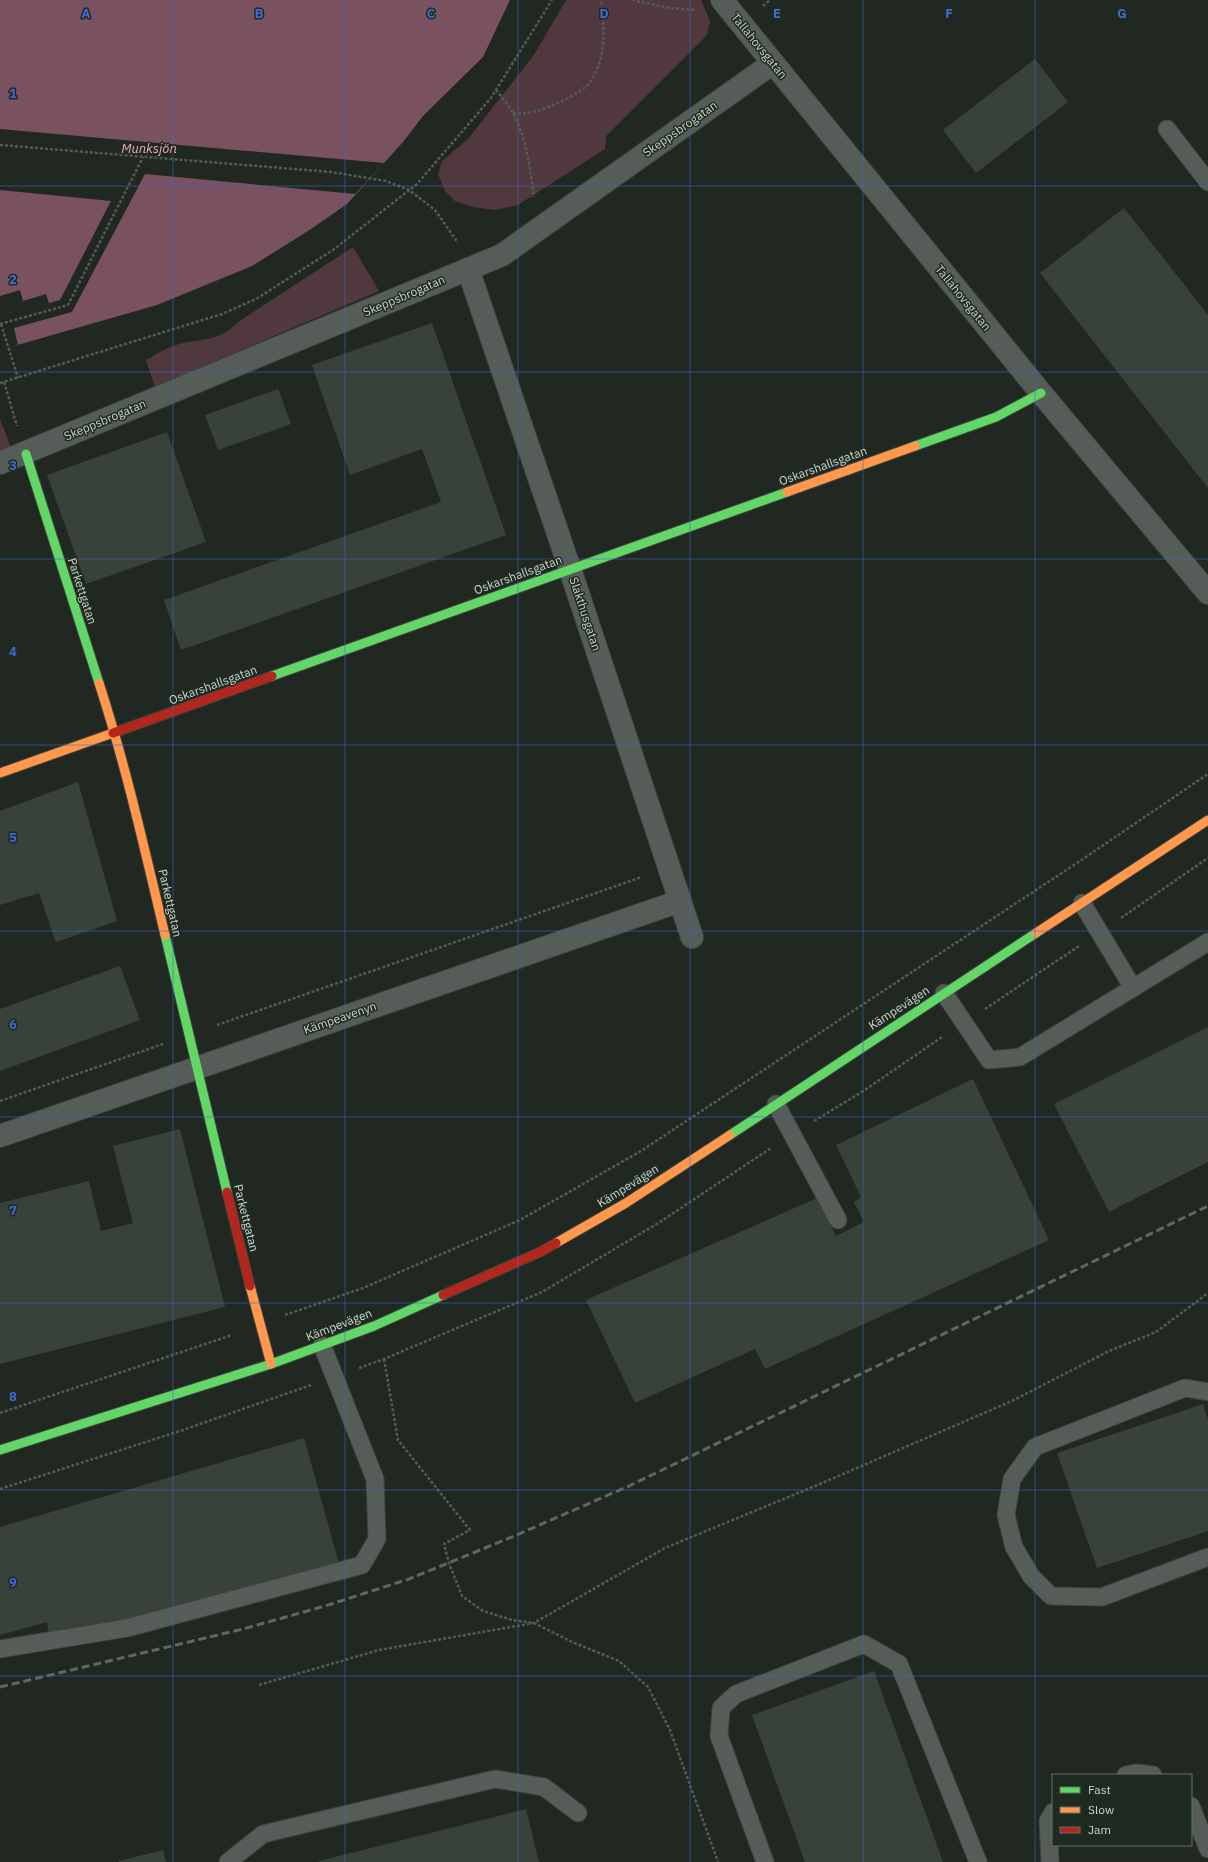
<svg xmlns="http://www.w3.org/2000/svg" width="1208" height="1862" font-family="'IBM Plex Sans',sans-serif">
  <rect width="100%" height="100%" fill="#212822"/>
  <g fill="#51383f">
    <polygon points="566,0 701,0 710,21 707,35 606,136 605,149 518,205 495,210 473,207 455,201 445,191 438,174 442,161 468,139 534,55"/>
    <path d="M353,247L379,291L155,387L146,360C154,356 164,349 173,346C198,337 218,344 238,322Z"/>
    <polygon points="0,419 11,448 0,451"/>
  </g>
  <polygon fill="#7a515e" points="0,0 510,0 483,57 423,116 403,142 347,204 308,231 252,266 157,305 0,350"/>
  <polygon fill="#212822" points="0,129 384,163 355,194 145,174 72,312 14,328 18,345 0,350 0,296 20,290 23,301 46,294 49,303 60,300 111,201 0,190"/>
  <g fill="#38423a">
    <polygon points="1035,59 1068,102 976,173 943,130"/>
    <polygon points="1124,208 1208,315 1208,488 1040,273"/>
    <polygon points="432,323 506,535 181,650 164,600 441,502 422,449 350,475 312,365"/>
    <polygon points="278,389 291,424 218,450 205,415"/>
    <polygon points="167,432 206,542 86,584 47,475"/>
    <polygon points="78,782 117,921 56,942 39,893 0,905 0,811"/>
    <polygon points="120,966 140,1020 0,1071 0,1009"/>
    <polygon points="1208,1027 1208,1162 1109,1212 1054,1104"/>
    <polygon points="973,1079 1049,1240 765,1369 755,1349 635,1403 586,1300 817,1198 836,1236 864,1222 854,1202 861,1197 836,1145"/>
    <polygon points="180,1129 225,1307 0,1364 0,1203 89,1181 101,1231 133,1223 113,1146"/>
    <polygon points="1203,1404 1208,1420 1208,1531 1097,1568 1057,1453"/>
    <polygon points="304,1438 340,1567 136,1621 49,1636 47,1622 0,1635 0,1527"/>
    <polygon points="874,1671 943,1862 805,1862 752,1715"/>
    <polygon points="526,1809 539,1862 320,1862 319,1861"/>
    <polygon points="163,1850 166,1862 119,1862 119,1861"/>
  </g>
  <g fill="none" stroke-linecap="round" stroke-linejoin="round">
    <defs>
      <g id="lane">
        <polyline points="1167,129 1208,182"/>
        <polyline points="1082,903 1133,988"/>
        <polyline points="944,993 989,1060 1020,1057 1208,942"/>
        <polyline points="776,1104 838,1220"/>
        <polyline points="1208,1392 1185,1388 1035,1447 1012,1479 1006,1515 1014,1547 1031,1576 1051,1596 1102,1597 1208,1557"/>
        <polyline points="0,1649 127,1628 362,1565 377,1539 375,1479 322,1345"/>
        <polyline points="1126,1775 1136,1773 1153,1775"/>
        <polyline points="1191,1806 1208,1849"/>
        <polyline points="228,1862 263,1834 495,1779 544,1787 578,1813"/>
        <polyline points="765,1862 719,1736 721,1708 736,1694 864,1644 899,1664 978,1862"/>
        <polyline points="1050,1862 1048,1821 1053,1812"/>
      </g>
      <g id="street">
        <polyline points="722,0 1041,393 1208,593"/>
        <polyline points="468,269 570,569 692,937"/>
        <polyline points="0,463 502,255 773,63"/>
        <polyline points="0,1136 680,901"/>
      </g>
      <g id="fast">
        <polyline points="915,446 996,417 1041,393"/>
        <polyline points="26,454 99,683"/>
        <polyline points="272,676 787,492"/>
        <polyline points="165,935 227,1192"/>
        <polyline points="730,1135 1036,933"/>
        <polyline points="0,1450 271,1364 374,1326 443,1295"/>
      </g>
      <g id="slow">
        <polyline points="787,492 915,446"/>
        <path d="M99,683C126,766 145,851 165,935"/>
        <polyline points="0,773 113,733"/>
        <polyline points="1036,933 1208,820"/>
        <polyline points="556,1243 626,1203 730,1135"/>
        <polyline points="250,1286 271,1364"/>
      </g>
      <g id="jam">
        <polyline points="113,733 272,676"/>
        <polyline points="227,1192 250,1286"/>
        <polyline points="443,1295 540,1252 556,1243"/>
      </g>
    </defs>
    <use href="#lane" stroke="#3d443e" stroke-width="19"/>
    <use href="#street" stroke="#3d443e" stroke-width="24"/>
    <use href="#fast" stroke="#3d443e" stroke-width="11"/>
    <use href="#slow" stroke="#3d443e" stroke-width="11"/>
    <use href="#jam" stroke="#3d443e" stroke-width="11"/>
    <g stroke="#555a56" stroke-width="2.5" stroke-dasharray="3 2" stroke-linecap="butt">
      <polyline points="632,0 669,8 696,10"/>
      <polyline points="763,6 770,0"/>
      <path d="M496,90C502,97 508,105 513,113C527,139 530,169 534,197"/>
      <path d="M513,113C530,115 545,109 560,102C568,98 577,93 584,88C607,69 605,26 601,0"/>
      <polyline points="0,145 331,172 386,181 409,190 435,210 458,243"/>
      <polyline points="0,324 68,305 143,157"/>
      <polyline points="1,324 18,378"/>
      <polyline points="4,382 17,426"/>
      <polyline points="0,383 222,314 256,299 333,250 417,184 491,98 552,0"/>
      <polyline points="1121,918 1208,858"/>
      <polyline points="985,1009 1079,946"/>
      <polyline points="217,1025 642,877"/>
      <polyline points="0,1101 163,1044"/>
      <polyline points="814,1121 865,1090 942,1037"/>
      <polyline points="285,1315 363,1288 520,1220 641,1151 1083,859 1208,774"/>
      <polyline points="384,1359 398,1440 470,1530 444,1544 449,1563 462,1596 483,1611 512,1620 534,1623 572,1642 619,1661 648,1687 670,1730 718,1862"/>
      <polyline points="359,1368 384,1359 542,1292 660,1222 771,1148"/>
      <polyline points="0,1413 232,1335"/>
      <polyline points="0,1489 183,1430 311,1385"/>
      <polyline points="259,1685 379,1650 534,1623 665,1548 820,1484 1014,1400 1109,1351 1156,1332 1208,1293"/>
    </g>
    <use href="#lane" stroke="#565c57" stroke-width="17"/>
    <use href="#street" stroke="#565c57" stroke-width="22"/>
    <use href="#fast" stroke="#63d668" stroke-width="9"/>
    <use href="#slow" stroke="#ff974d" stroke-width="9"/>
    <use href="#jam" stroke="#b3261e" stroke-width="9"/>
    <polyline stroke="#616662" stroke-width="3" stroke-dasharray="8 4" stroke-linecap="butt" points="0,1687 243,1629 325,1606 409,1579 512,1537 629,1486 1208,1206"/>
  </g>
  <path fill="none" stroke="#4069d6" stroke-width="1" stroke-opacity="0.55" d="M173,0V1862M345,0V1862M518,0V1862M690,0V1862M863,0V1862M1035,0V1862M0,186H1208M0,372H1208M0,559H1208M0,745H1208M0,931H1208M0,1117H1208M0,1303H1208M0,1490H1208M0,1676H1208"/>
  <g text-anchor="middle" stroke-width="3" stroke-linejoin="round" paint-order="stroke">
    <g font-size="12" fill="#cdd6ce" stroke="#1e2b20">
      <text transform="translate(759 46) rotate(51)" y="4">Tallahovsgatan</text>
      <text transform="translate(680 129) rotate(-35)" y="4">Skeppsbrogatan</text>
      <text transform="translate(404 296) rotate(-23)" y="4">Skeppsbrogatan</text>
      <text transform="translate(963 298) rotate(51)" y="4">Tallahovsgatan</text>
      <text transform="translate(105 420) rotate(-23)" y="4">Skeppsbrogatan</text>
      <text transform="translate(823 466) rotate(-20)" y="4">Oskarshallsgatan</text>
      <text transform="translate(518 575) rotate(-20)" y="4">Oskarshallsgatan</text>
      <text transform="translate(82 591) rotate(72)" y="4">Parkettgatan</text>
      <text transform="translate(585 614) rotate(72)" y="4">Slakthusgatan</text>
      <text transform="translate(213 685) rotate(-20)" y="4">Oskarshallsgatan</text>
      <text transform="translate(170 903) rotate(77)" y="4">Parkettgatan</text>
      <text transform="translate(899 1008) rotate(-33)" y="4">Kämpevägen</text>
      <text transform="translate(340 1018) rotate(-19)" y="4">Kämpeavenyn</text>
      <text transform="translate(628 1186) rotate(-32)" y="4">Kämpevägen</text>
      <text transform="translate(246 1218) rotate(76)" y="4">Parkettgatan</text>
      <text transform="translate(339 1325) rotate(-21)" y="4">Kämpevägen</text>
    </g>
    <g font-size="13" font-style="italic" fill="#f2a7bf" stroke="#1e2b20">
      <text x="149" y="153">Munksjön</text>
    </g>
  </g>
  <g font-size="13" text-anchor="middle" font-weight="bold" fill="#4069d6" stroke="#1e2b20" stroke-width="3" stroke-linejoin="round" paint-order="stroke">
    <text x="86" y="18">A</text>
    <text x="259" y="18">B</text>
    <text x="431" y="18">C</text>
    <text x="604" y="18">D</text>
    <text x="777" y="18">E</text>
    <text x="949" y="18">F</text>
    <text x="1122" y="18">G</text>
    <text x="13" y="98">1</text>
    <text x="13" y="284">2</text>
    <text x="13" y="470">3</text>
    <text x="13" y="656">4</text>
    <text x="13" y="842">5</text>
    <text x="13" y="1029">6</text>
    <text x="13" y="1215">7</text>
    <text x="13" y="1401">8</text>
    <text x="13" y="1587">9</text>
  </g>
  <rect x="1052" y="1774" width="140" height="72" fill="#1e2b20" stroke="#646f66"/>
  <rect x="1060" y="1787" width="20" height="6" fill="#63d668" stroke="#646f66"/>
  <text x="1088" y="1794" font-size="12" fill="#cdd6ce">Fast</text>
  <rect x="1060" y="1807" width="20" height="6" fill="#ff974d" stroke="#646f66"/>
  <text x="1088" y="1814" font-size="12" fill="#cdd6ce">Slow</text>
  <rect x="1060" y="1827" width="20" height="6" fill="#b3261e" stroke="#646f66"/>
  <text x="1088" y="1834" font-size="12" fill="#cdd6ce">Jam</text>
</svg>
